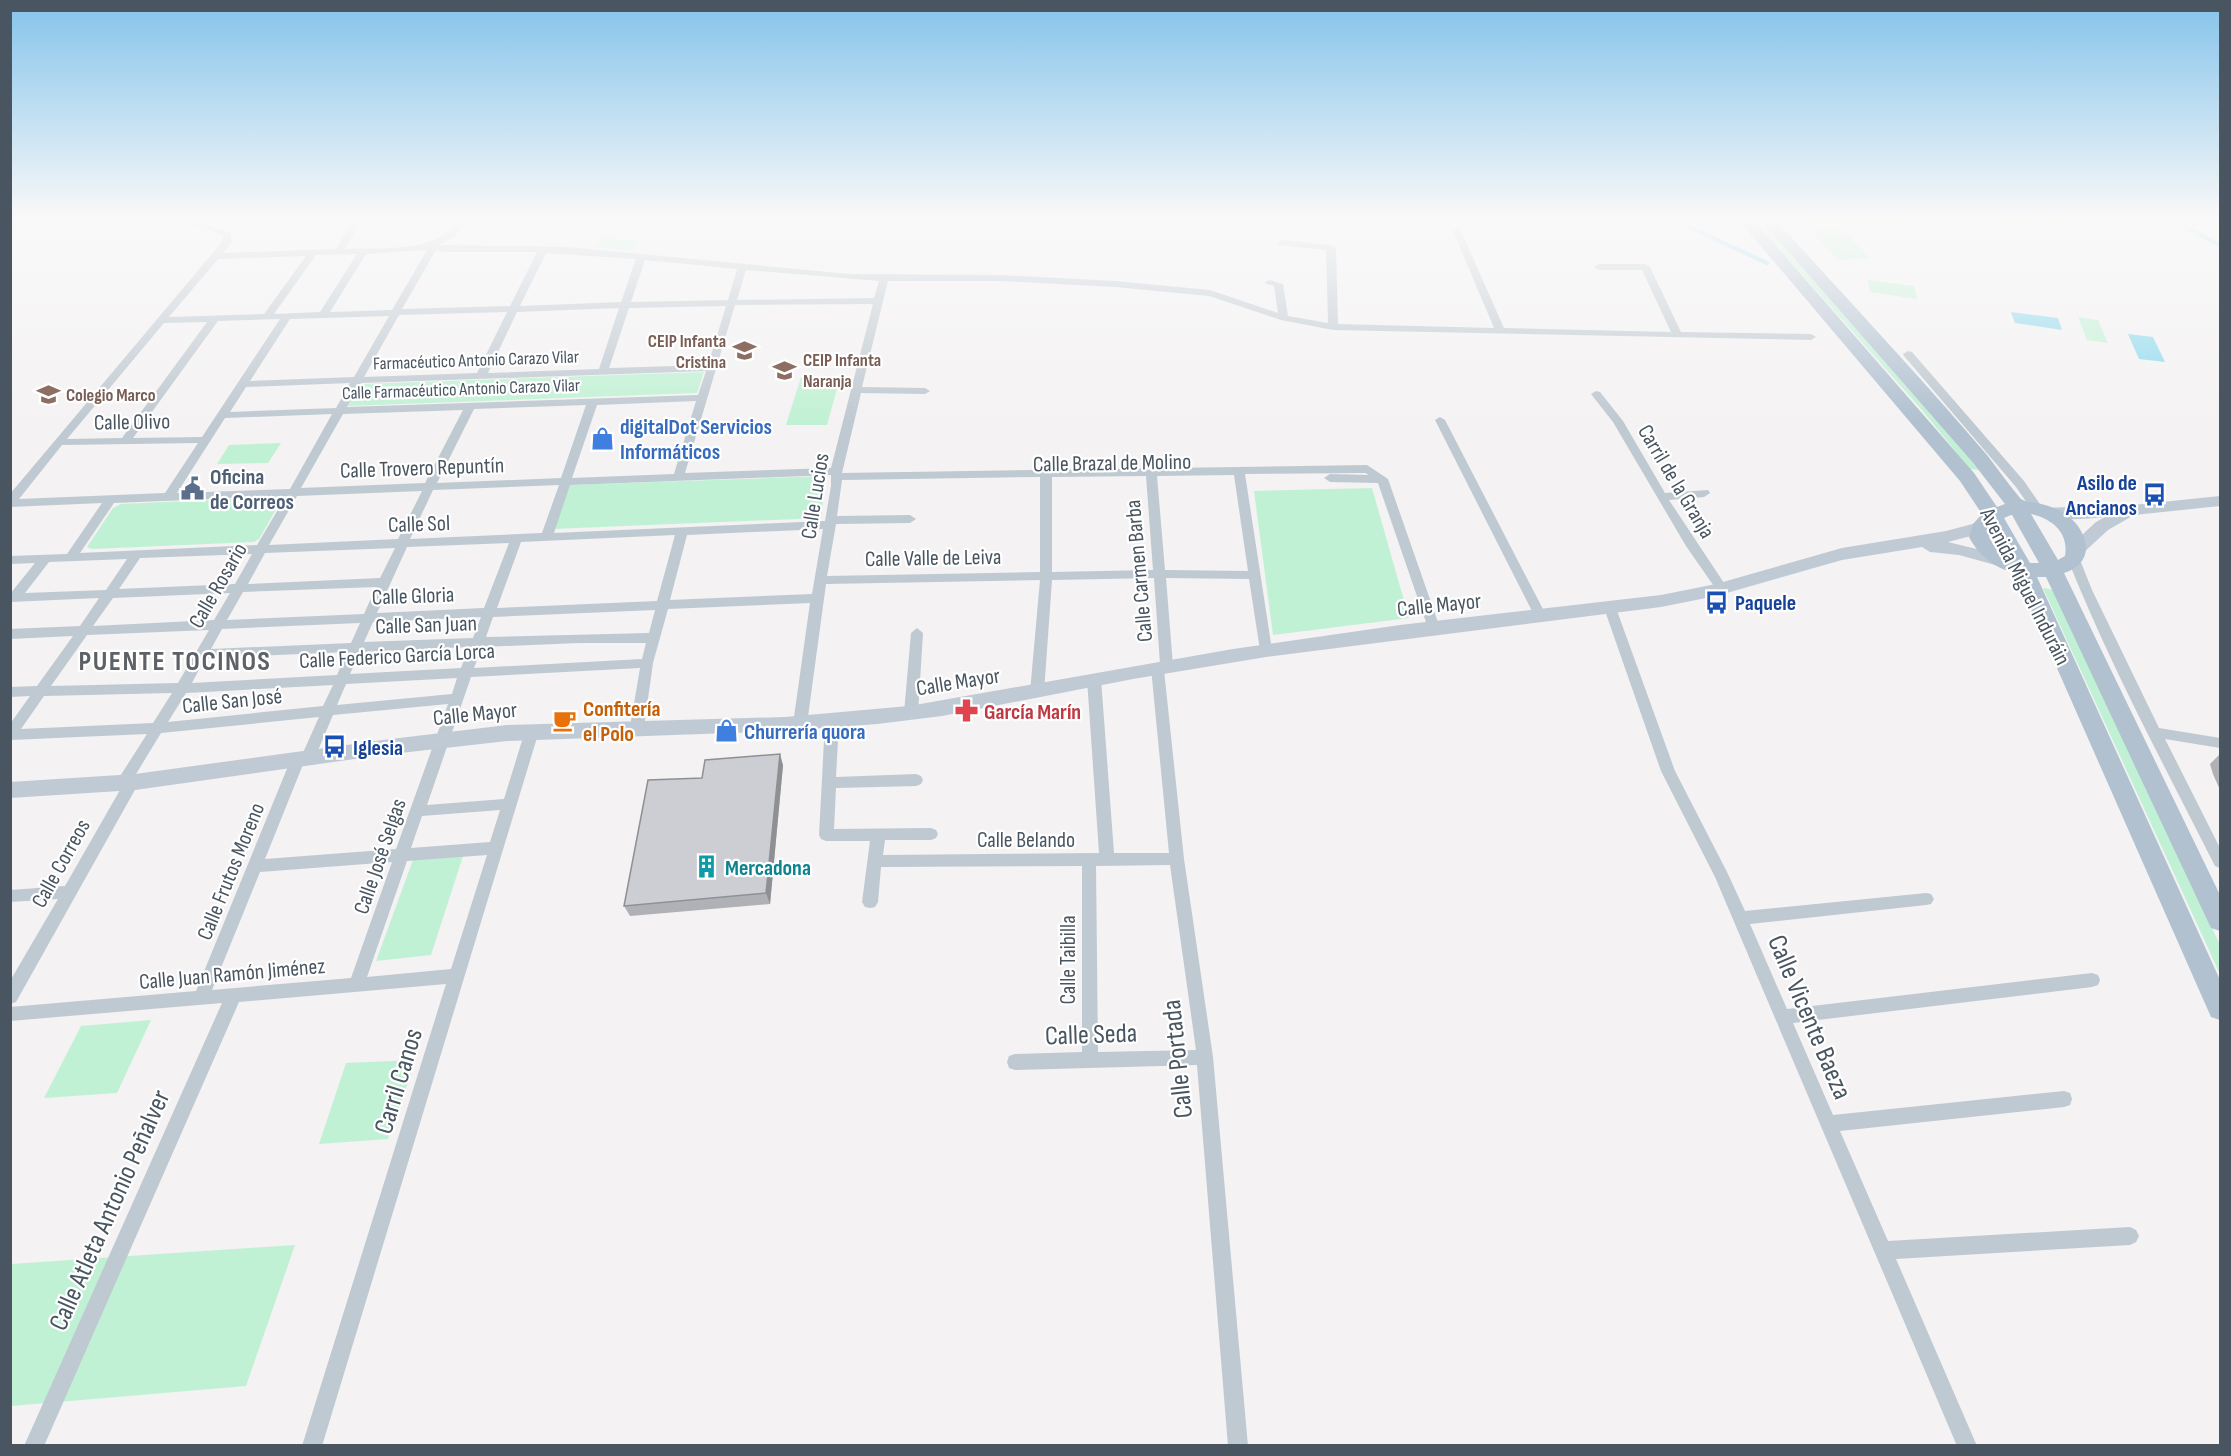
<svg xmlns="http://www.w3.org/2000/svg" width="2231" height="1456" font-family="'Sofia Sans Condensed',sans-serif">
  <rect width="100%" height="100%" fill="#f4f2f2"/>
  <g fill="#c1f1d4">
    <polygon points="1752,218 1759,218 1979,470 1970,469 1922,410"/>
    <polygon points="1802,218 1902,218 1908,226 1804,222"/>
    <polygon points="1996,218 2061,218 2068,231 1999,224"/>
    <polygon points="1837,224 1870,258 1838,260 1807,226"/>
    <polygon points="604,238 640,241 632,251 596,247"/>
    <polygon points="1868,280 1914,286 1917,299 1870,292"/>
    <polygon points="2078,317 2098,320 2108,343 2087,340"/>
    <polygon points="704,372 697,393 348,406 361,384"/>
    <polygon points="801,377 840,378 827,425 786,425"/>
    <polygon points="281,443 268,463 217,464 229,445"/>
    <polygon points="826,476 821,518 553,529 568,485"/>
    <polygon points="1372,488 1409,618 1273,635 1254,491"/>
    <polygon points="280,497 282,499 259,539 254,542 92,549 87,547 113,508 121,504"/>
    <polygon points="2043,588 2054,590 2220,945 2220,974"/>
    <polygon points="463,856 431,955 376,961 413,860"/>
    <polygon points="151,1020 117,1093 44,1098 81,1026"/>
    <polygon points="416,1060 388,1139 319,1144 346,1063"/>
    <polygon points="295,1245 246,1386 11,1406 11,1264"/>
  </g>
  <g fill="#8ed9ee">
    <polygon points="2011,312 2058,318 2062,330 2015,323"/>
    <polygon points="2128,334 2153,337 2165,362 2139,359"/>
  </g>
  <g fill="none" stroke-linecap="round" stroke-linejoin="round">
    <g stroke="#8ed9ee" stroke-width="4">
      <polyline points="1670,218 1767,263"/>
      <polyline points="2168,218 2220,245"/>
    </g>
    <g fill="#bfc9d1" fill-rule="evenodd">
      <polygon points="19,218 29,218 10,233 10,225"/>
      <path d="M145,218C177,218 200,221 230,233L232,242L223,253L336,249L354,218H363L345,249C386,247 434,255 461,218H470L454,237L439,245L568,247L849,274L1001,275L1115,281L1210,290L1278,313L1274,286L1264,283L1269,280L1283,284L1288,316L1328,323L1326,250L1279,245L1277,243L1282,240L1331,245L1336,248L1338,324L1494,328L1453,231L1457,228L1461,231L1504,328L1671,332L1642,270H1599L1594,267L1599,264H1645L1650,267L1681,332L1811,334L1816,337L1811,340L1333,330L1281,320L1209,296L1115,287L1001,281H888L862,387L925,388L930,391L925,394L861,393L842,473L1367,465L1388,479L1440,628L1434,632L1428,628L1378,483L1330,482L1324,478L1330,474L1369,475L1365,473L1245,474L1272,650L1271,653L1266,655L1260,650L1249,579L1166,578L1173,666L1172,669L1164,670L1184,859L1213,1057L1248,1446H1228L1197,1065L1015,1070L1009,1068L1007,1062L1009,1056L1015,1054L1082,1052V866L881,867L878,902L875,907L870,908L865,907L862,902L870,841H826L821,839L819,835L825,722L827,718H837L839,722L836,777L916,774L921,776L923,780L921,784L916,786L836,788L834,829L931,828L936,830L938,834L936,838L931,840H885L883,855L1099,853L1087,679L1094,674L1101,679L1114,853H1169L1151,668L1152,665L1160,664L1154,578L1052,580L1044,692L1037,697L1030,692L1040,580L826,584L807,724L805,728H795L793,724L810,603L668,609L653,663L644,727L642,731H632L630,727L640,668L471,677L427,805L504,799L525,731L527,727H537L539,731L322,1446H302L446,984L239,1002L44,1446H24L222,1003L10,1021V1007L196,991L291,759L293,755H302L319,717L161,733L133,779L138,784L136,788L16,1002L10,1004V981L58,899L10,902V890L65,886L120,790L115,785L117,781L147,734L10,740V724L30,696L10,697V687L37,686L73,636L10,639V629L80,626L99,598L10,602V594L35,563L10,564V556L67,554L102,503L10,507V494L222,242L223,236L201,227ZM425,250H427L392,310L330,312L366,254ZM436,250L444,252H537L510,306L402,309ZM546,253L636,259L621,302L520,306ZM357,254L320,312L274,314L316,255ZM306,256L264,314L169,317L218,259ZM645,260L737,269L728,300L631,302ZM746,270L879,281L874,298L737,300ZM873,304L831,468L685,473L735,305ZM726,306L708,365L609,368L629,308ZM619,308L599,369L488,373L517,312ZM507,312L477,373L364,377L399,315ZM389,316L354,377L250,381L290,319ZM280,319L202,437L133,438L218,321ZM207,322L122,438L67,439L164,323ZM706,371L698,395L347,407L361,383ZM350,383L336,408L230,412L246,387ZM696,401L674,474L572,478L597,405ZM586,405L561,478L437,483L474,409ZM463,410L425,483L301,488L343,414ZM332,414L290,489L177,493L225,418ZM198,443L165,493L19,499L62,445ZM831,475V486L825,521L554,533L570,485ZM1234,475L1248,571L1165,570L1157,476ZM1146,476L1153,570L1052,572V477ZM1040,477V572L827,576L836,524L910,523L916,519L910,515L837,516L842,480ZM559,485L542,533L410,539L433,490ZM422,491L398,539L269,545L297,496ZM286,496L257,545L80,553L114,503ZM823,529L812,594L670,600L687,535ZM675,535L657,601L497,608L521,542ZM509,543L484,608L377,613L407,547ZM395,548L380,578L248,584L265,553ZM252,554L235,584L119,589L140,558ZM127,559L106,590L25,593L49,562ZM376,587L364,614L227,620L243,592ZM230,593L214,620L93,626L113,598ZM655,610L649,633L486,637L493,617ZM481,617L473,638L364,642L373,622ZM360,623L351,643L211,649L222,629ZM209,630L178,683L51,686L87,635ZM578,643H646L642,659L474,668L482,647ZM469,647L461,668L350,674L360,652ZM347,652L337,675L192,683L205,658ZM457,678L452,694L337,705L346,684ZM333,685L323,706L168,722L186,693ZM172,693L153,723L21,729L44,696ZM448,704L396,849L265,859L304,762H313L333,715ZM500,810L490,842L411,848L422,816ZM487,855L451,969L367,977L407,861ZM392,862L351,978L212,990L260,872ZM1170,865L1196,1050L1098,1052L1096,866Z"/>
      <polygon points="2210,218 2220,218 2220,225"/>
      <polygon points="1908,351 1912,352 2024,481 2044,510 2042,513 2034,513 2016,487 1904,356 1903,354"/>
      <polygon points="1596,391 1600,392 1623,421 1665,493 1708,490 1710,493 1704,497 1669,500 1726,586 1728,589 1726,592 1718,592 1686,546 1613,422 1591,394"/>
      <polygon points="1440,417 1445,420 1547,617 1545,620 1537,620 1535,617 1435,420"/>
      <path d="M2074,556L2080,560L2092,590L2159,728L2220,738V748L2165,739L2220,848V868L2215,866C2164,765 2110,665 2068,560Z"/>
      <polygon points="1610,604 1616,608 1675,771 1727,872 1745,911 1926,893 1931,894 1934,899 1931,904 1926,905 1750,924 1787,1009 2092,973 2098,975 2100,980 2098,985 2092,987 1793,1023 1833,1115 2064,1091 2070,1093 2072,1099 2070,1105 2064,1107 1840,1131 1888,1241 2130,1227 2136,1230 2139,1236 2136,1242 2130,1245 1896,1259 1977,1446 1957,1446 1715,877 1661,771 1604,608"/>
      <polygon points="917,628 923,633 918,713 911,718 904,713 911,633"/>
    </g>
    <g fill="#bfcad5" fill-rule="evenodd">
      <path d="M2220,496V506L2134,515L2108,530L2082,554H2070L2067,550L2070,546L2096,522L2105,517C2084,519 2062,521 2041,516L2039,512L2041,508L2133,505Z"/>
      <polygon points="1980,522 1986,524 1988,528 1986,532 1948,542 2005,556 2008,560 2005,564 1999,566 1959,555 1930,552 1922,547 1842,560 1716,596 1661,607 1266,657 1133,679 942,716 877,724 785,731 507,741 383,755 135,790 10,798 10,782 135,774 383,740 507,725 785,717 909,706 1233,649 1400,625 1661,595 1716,584 1842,548 1946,531"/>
    </g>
    <path fill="#b1c1d0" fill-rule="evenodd" d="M1737,218H1752L1974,473L1997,507L2005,504L1974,464L1759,218H1774C1845,297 1918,374 1987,455C1998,469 2008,484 2020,498C2024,502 2031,502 2037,503C2056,507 2075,516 2083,535C2091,553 2082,568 2064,573L2220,895V931L2211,928L2046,577H2037L2220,980V1020L2211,1017L2015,573C1993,567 1980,557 1969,537L1973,524L1982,514L1960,481ZM2031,514C2053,519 2069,533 2065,556L2058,560ZM2011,515H2012L2039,563H2030L2004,518ZM1991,528L2005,554L1993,544L1989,537Z"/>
  </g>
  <g fill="#afb1b6">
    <polygon points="2220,754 2220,790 2213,774 2210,764"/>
    <polygon points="783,765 770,904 630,916 624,906 702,778"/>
  </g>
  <polygon fill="#8f9094" points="780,754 783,765 770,904 766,893"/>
  <polygon fill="#ccced4" stroke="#8f9094" stroke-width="1.5" points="780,754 766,893 624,906 648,780 702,778 705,760"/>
  <linearGradient id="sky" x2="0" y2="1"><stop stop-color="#84c3ea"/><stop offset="0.52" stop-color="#faf9f9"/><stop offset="1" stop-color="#faf9f9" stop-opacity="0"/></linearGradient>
  <rect width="2231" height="422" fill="url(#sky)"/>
  <defs>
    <symbol id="school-bare" viewBox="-9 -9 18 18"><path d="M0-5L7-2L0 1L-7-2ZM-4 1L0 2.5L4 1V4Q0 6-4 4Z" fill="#8d6e63" stroke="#fff" stroke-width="2.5" paint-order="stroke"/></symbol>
    <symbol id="shop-bare" viewBox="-9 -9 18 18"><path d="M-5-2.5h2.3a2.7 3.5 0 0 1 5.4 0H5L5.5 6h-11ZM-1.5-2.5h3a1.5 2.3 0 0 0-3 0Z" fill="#3f7fe0" stroke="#fff" stroke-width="2.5" paint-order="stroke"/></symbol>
    <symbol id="civic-bare" viewBox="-9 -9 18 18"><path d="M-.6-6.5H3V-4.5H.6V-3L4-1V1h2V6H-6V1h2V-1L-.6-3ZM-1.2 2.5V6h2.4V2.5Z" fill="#5c6f8a" stroke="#fff" stroke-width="2.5" paint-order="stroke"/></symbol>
    <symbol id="bus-bare" viewBox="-9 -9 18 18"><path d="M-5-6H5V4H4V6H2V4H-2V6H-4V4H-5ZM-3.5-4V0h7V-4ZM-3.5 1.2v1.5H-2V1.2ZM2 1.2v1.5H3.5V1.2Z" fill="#1a4fb4" stroke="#fff" stroke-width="2.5" paint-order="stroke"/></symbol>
    <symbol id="pharmacy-bare" viewBox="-9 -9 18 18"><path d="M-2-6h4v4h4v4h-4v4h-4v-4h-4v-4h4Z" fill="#e0444e" stroke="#fff" stroke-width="2.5" paint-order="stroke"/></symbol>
    <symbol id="cafe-bare" viewBox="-9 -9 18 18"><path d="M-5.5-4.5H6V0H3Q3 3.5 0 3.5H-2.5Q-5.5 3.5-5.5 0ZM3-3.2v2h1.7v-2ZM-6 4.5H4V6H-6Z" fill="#e8710a" stroke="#fff" stroke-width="2.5" paint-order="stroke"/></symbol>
    <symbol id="building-bare" viewBox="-9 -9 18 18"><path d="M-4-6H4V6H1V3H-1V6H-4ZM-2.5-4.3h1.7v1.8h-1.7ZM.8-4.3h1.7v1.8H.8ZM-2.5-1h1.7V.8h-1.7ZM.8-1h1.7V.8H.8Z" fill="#0f9aa8" stroke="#fff" stroke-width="2.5" paint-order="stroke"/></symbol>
  </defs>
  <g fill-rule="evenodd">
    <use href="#school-bare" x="728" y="334" width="33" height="33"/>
    <use href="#school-bare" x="768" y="354" width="33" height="33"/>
    <use href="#school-bare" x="32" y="378" width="33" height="33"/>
    <use href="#shop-bare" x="586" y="422" width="33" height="33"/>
    <use href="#civic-bare" x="176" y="472" width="33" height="33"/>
    <use href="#bus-bare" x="2138" y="478" width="33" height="33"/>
    <use href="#bus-bare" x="1700" y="586" width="33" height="33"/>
    <use href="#pharmacy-bare" x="950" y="694" width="33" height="33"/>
    <use href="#cafe-bare" x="548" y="704" width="33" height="33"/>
    <use href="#shop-bare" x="710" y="714" width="33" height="33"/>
    <use href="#bus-bare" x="318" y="730" width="33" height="33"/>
    <use href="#building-bare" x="690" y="850" width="33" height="33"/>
  </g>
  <g text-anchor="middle" stroke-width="4.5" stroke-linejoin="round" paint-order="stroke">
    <g font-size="18" font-weight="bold" fill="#785e54" stroke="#fff" text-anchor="start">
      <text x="726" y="347" text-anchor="end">CEIP Infanta<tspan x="726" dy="21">Cristina</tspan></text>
      <text x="803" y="366">CEIP Infanta<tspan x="803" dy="21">Naranja</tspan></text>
      <text x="66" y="401">Colegio Marco</text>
    </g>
    <g font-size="18" fill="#495560" stroke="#fff">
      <text transform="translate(476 360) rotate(-2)" y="6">Farmacéutico Antonio Carazo Vilar</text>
      <text transform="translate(461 389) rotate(-2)" y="6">Calle Farmacéutico Antonio Carazo Vilar</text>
    </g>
    <g font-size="22" fill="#495560" stroke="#fff">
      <text transform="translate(132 421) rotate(-1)" y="8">Calle Olivo</text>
      <text transform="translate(1112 462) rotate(-1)" y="8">Calle Brazal de Molino</text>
      <text transform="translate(422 467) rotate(-2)" y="8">Calle Trovero Repuntín</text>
      <text transform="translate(1677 481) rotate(59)" y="8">Carril de la Granja</text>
      <text transform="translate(814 496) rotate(-81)" y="8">Calle Lucios</text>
      <text transform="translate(419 523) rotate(-2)" y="8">Calle Sol</text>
      <text transform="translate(933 557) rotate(-1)" y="8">Calle Valle de Leiva</text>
      <text transform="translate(1138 571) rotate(-95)" y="8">Calle Carmen Barba</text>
      <text transform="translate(217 585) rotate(-60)" y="8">Calle Rosario</text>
      <text transform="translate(2026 586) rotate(63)" y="8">Avenida Miguel Induráin</text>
      <text transform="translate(413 595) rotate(-2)" y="8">Calle Gloria</text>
      <text transform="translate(1439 604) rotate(-6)" y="8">Calle Mayor</text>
      <text transform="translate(426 624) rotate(-2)" y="8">Calle San Juan</text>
      <text transform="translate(397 655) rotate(-3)" y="8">Calle Federico García Lorca</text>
      <text transform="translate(958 681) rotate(-9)" y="8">Calle Mayor</text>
      <text transform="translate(232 700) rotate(-6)" y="8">Calle San José</text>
      <text transform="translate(475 713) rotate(-6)" y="8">Calle Mayor</text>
      <text x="1026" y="847">Calle Belando</text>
      <text transform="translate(379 856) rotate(-71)" y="8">Calle José Selgas</text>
      <text transform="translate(60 863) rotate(-61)" y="8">Calle Correos</text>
      <text transform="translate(230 871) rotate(-68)" y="8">Calle Frutos Moreno</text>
      <text transform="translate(1067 960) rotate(-90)" y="8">Calle Taibilla</text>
      <text transform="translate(232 973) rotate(-5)" y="8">Calle Juan Ramón Jiménez</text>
    </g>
    <g font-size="22" font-weight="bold" fill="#366cbe" stroke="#fff" text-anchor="start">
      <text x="620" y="434">digitalDot Servicios<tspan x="620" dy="25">Informáticos</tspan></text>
      <text x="744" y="739">Churrería quora</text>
    </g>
    <g font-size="22" font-weight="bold" fill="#4e5e75" stroke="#fff" text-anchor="start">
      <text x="210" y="484">Oficina<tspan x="210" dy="25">de Correos</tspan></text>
    </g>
    <g font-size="22" font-weight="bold" fill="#164399" stroke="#fff" text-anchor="start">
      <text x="2137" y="490" text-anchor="end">Asilo de<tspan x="2137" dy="25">Ancianos</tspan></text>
      <text x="1735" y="610">Paquele</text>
      <text x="353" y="755">Iglesia</text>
    </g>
    <g font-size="22" font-weight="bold" fill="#c56008" stroke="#fff" text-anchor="start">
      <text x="583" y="716">Confitería<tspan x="583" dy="25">el Polo</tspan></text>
    </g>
    <g font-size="22" font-weight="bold" fill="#be3a42" stroke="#fff" text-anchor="start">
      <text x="984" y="719">García Marín</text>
    </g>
    <g font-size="22" font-weight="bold" fill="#0d838f" stroke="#fff" text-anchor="start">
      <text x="725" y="875">Mercadona</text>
    </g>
    <g font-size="27" fill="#495560" stroke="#fff">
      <text transform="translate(1810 1017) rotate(67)" y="9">Calle Vicente Baeza</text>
      <text transform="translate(1091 1034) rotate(-2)" y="9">Calle Seda</text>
      <text transform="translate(1177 1059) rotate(-96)" y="9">Calle Portada</text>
      <text transform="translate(398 1081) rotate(-73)" y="9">Carril Canos</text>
      <text transform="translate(109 1210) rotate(-66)" y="9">Calle Atleta Antonio Peñalver</text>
    </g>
    <g font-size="28" font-weight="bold" letter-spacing="1.5" fill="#5e6267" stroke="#fff">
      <text x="175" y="670">PUENTE TOCINOS</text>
    </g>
  </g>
  <rect width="2231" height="1456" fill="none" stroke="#495560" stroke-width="24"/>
</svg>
